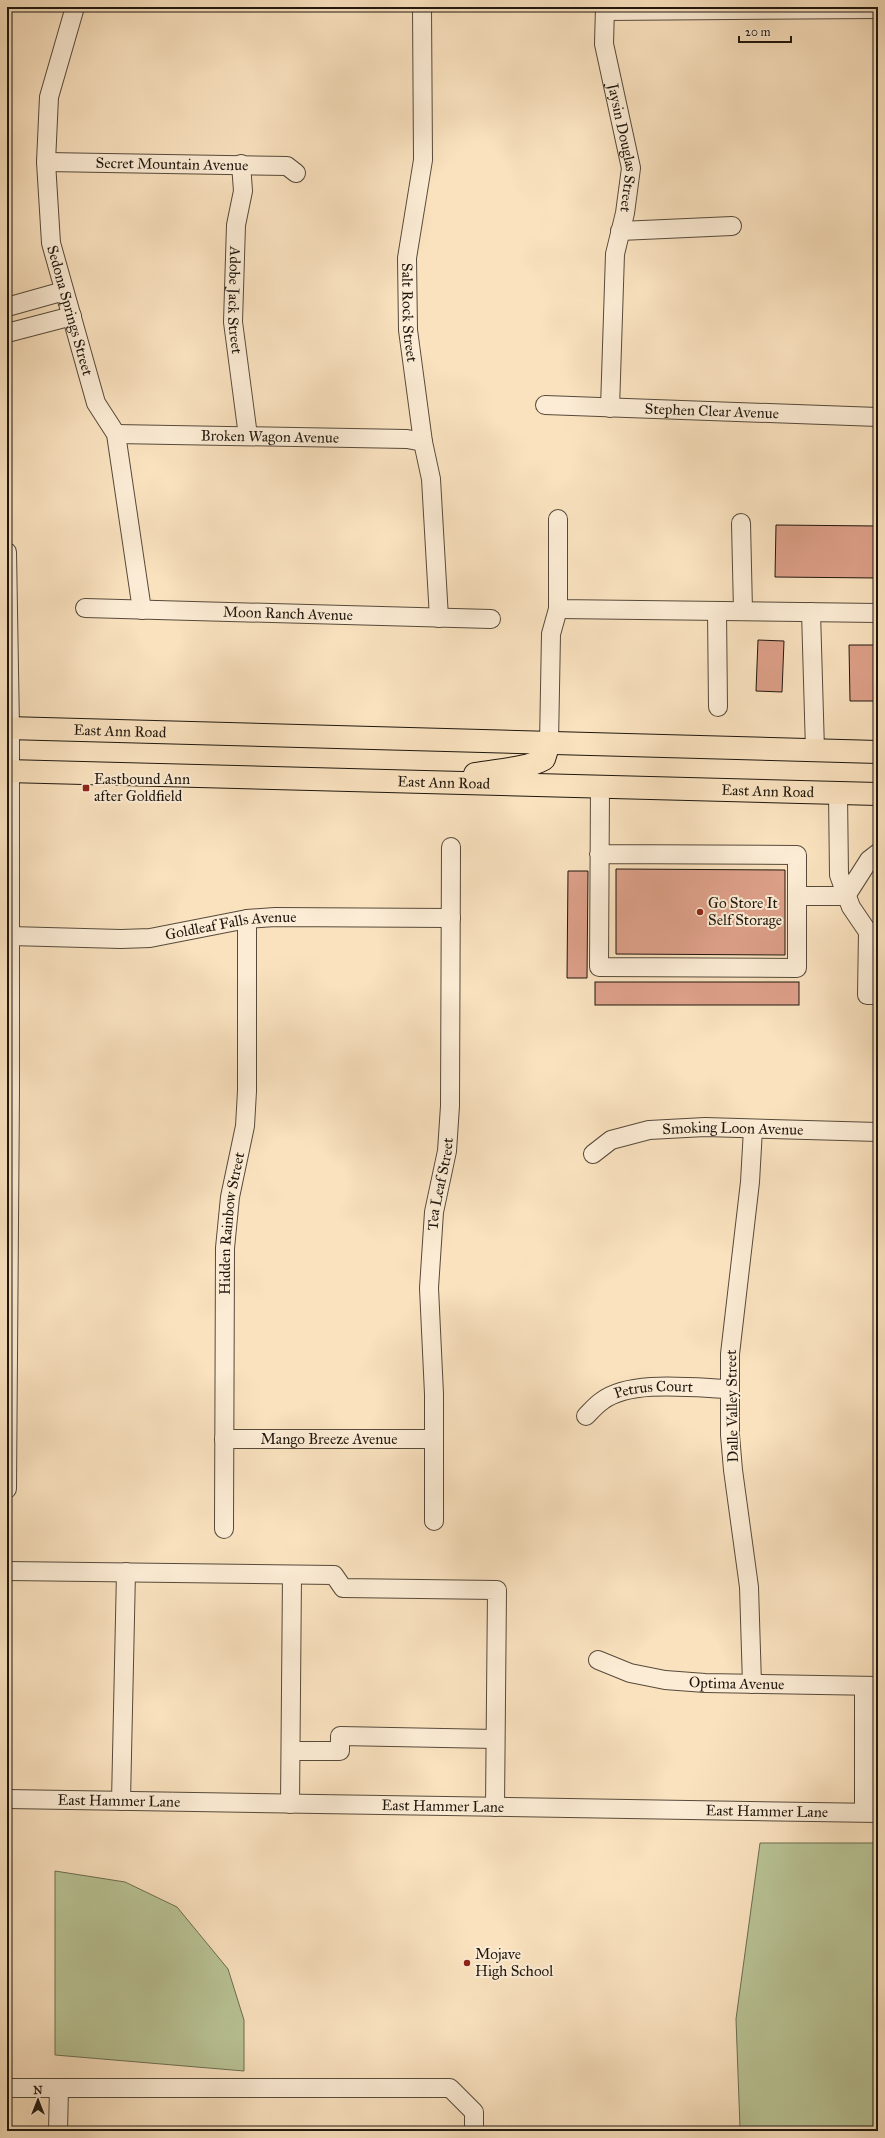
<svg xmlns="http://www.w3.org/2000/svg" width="885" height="2138" font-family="'IM FELL Great Primer',serif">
  <rect width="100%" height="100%" fill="#fae2bf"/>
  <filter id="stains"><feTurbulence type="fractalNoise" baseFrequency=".005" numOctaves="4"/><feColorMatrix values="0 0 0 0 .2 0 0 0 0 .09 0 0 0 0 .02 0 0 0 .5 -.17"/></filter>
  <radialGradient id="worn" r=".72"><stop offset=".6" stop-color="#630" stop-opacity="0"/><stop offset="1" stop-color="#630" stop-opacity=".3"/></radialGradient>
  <g fill="#b9c496" stroke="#6c6e52">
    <polygon points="760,1843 878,1843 878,2131 761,2131 740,2128 736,2019"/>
    <polygon points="55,1871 125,1882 177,1907 228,1969 244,2020 244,2071 55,2055"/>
  </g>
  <g fill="#dda089" stroke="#1f170e">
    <polygon points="776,525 878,526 878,578 775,577"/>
    <polygon points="758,640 784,641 782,692 756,691"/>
    <polygon points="849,645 878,645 878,701 850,701"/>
    <polygon points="616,869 785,870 785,955 616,954"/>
    <polygon points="568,871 588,871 587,978 567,978"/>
    <rect x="595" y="982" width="204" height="23"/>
  </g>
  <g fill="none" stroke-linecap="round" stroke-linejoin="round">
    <defs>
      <g id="minor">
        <path id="s1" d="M75,7L49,97L46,162L51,243L96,403L116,434L142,610"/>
        <path id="s2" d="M422,7L423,160L407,258L408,330L423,442L431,479L439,618"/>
        <path id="s3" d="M605,7L604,44L631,168L625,213L615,254L610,408"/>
        <polyline points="605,11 878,9"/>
        <path id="s4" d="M46,162L287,166L296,173"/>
        <path id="s5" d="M241,164L243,191L236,225L233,322L248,436"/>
        <polyline points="620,231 732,226"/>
        <polyline points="7,307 64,291"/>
        <polyline points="7,333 72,316"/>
        <path id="s6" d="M545,405L878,417"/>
        <path id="s7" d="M116,434L407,439L423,442"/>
        <polyline points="558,519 558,609 878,613"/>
        <polyline points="741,523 743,611"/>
        <polyline points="7,552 10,728 10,1089 7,1489"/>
        <path id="s8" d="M85,608L491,619"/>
        <polyline points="717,611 718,707"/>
        <polyline points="811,612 815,750"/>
        <polyline points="549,743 551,634 558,609"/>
        <polyline points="838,793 839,875 851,907 868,932 878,932"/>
        <polyline points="599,854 797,855 797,968 599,967 600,786"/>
        <polyline points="797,896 846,896 869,860 878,853"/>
        <polyline points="868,932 867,995 878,995"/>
        <path id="s9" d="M10,936L121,939L150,938L247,919L275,917L451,918"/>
        <path id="s10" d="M593,1154L611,1140L649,1130L705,1127L878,1132"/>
        <path id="s11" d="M586,1416C591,1411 596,1405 602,1401C630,1379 696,1388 730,1389"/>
        <path id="s12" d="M224,1439H434"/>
        <path id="s13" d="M434,1521V1394L429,1288L434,1212L447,1151L450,1106L451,847"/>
        <path id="s14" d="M224,1529L225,1248L230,1197L245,1126L247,1091V919"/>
        <polyline points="7,1571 334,1575 343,1588 497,1590 495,1807"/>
        <path id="s15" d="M598,1660L630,1673L665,1680L705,1683L878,1686"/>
        <polyline points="752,1684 749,1587 733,1470 730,1435 730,1354 750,1182 753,1129"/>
        <polyline points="291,1751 340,1751 340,1736 495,1739"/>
        <path id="s16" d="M7,1799L878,1813"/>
        <polyline points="121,1801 126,1572"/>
        <polyline points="290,1804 292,1575"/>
        <polyline points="864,1812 864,1686"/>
        <polyline points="7,2088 450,2088 474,2112 474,2131"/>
        <polyline points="58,2131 59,2088"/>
      </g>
      <g id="major">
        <path id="s17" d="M7,728L878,752"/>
        <path id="s18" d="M7,771L878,794"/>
        <path d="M475,774C496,770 527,769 544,759L549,743"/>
      </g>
    </defs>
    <use href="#minor" stroke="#564a3a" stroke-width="20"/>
    <use href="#major" stroke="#1f170e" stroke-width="24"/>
    <use href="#minor" stroke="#fcecd5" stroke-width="18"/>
    <use href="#major" stroke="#fae2bf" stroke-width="22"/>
  </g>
  <g fill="#8f2418" stroke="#fcecd5" stroke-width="1.5">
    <rect x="82" y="784" width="8" height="8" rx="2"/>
    <circle cx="700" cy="912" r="4"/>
    <circle cx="467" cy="1963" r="4"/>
  </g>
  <g text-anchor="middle" stroke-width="4" stroke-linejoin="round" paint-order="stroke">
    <g font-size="15" fill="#1f170e" stroke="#fcecd5">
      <text dy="5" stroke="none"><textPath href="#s3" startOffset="143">Jaysin Douglas Street</textPath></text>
      <text dy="5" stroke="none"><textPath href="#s4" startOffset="126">Secret Mountain Avenue</textPath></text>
      <text dy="5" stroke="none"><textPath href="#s5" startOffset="137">Adobe Jack Street</textPath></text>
      <text dy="5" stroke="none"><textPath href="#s1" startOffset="310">Sedona Springs Street</textPath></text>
      <text dy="5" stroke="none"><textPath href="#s2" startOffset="307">Salt Rock Street</textPath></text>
      <text dy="5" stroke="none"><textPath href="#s6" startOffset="167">Stephen Clear Avenue</textPath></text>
      <text dy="5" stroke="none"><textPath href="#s7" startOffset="154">Broken Wagon Avenue</textPath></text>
      <text dy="5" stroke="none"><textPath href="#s8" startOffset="203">Moon Ranch Avenue</textPath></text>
      <text dy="5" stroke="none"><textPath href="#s17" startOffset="113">East Ann Road</textPath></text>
      <text dy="5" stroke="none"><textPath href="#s18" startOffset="437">East Ann Road</textPath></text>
      <text dy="5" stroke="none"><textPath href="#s18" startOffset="761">East Ann Road</textPath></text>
      <text dy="5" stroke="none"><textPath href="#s9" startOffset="222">Goldleaf Falls Avenue</textPath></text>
      <text dy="5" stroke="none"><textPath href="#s10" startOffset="146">Smoking Loon Avenue</textPath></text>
      <text dy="5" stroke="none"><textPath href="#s13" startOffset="338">Tea Leaf Street</textPath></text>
      <text dy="5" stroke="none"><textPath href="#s14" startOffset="306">Hidden Rainbow Street</textPath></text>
      <text dy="5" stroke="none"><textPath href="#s11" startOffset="76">Petrus Court</textPath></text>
      <text transform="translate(732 1406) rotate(-91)" y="5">Dalle Valley Street</text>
      <text dy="5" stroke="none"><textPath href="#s12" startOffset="105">Mango Breeze Avenue</textPath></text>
      <text dy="5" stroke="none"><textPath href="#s15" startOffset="142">Optima Avenue</textPath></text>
      <text dy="5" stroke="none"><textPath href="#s16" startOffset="112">East Hammer Lane</textPath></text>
      <text dy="5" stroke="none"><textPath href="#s16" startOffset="436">East Hammer Lane</textPath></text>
      <text dy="5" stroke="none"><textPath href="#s16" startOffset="760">East Hammer Lane</textPath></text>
    </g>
    <g font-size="15" fill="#1f170e" stroke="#fcecd5" text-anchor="start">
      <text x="94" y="784">Eastbound Ann<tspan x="94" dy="17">after Goldfield</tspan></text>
      <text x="708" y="908">Go Store It<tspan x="708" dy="17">Self Storage</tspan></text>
      <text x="475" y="1959">Mojave<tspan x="475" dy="17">High School</tspan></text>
    </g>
  </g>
  <rect width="885" height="2138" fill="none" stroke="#fae2bf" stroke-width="24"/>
  <rect x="8" y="8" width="869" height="2122" fill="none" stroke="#1f170e" stroke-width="2"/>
  <rect x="12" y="12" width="861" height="2114" fill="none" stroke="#1f170e"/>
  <g transform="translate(38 2100)" stroke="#fcecd5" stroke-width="3" paint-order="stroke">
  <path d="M0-3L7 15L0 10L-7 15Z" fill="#1f170e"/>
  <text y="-6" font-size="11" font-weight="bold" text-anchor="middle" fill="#1f170e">N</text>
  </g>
  <path d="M739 36v6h52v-6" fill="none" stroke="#1f170e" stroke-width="2"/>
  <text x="745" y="36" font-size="12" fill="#1f170e" stroke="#fcecd5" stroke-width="3" paint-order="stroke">20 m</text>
  <rect width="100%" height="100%" filter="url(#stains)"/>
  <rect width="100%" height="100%" fill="url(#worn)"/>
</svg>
